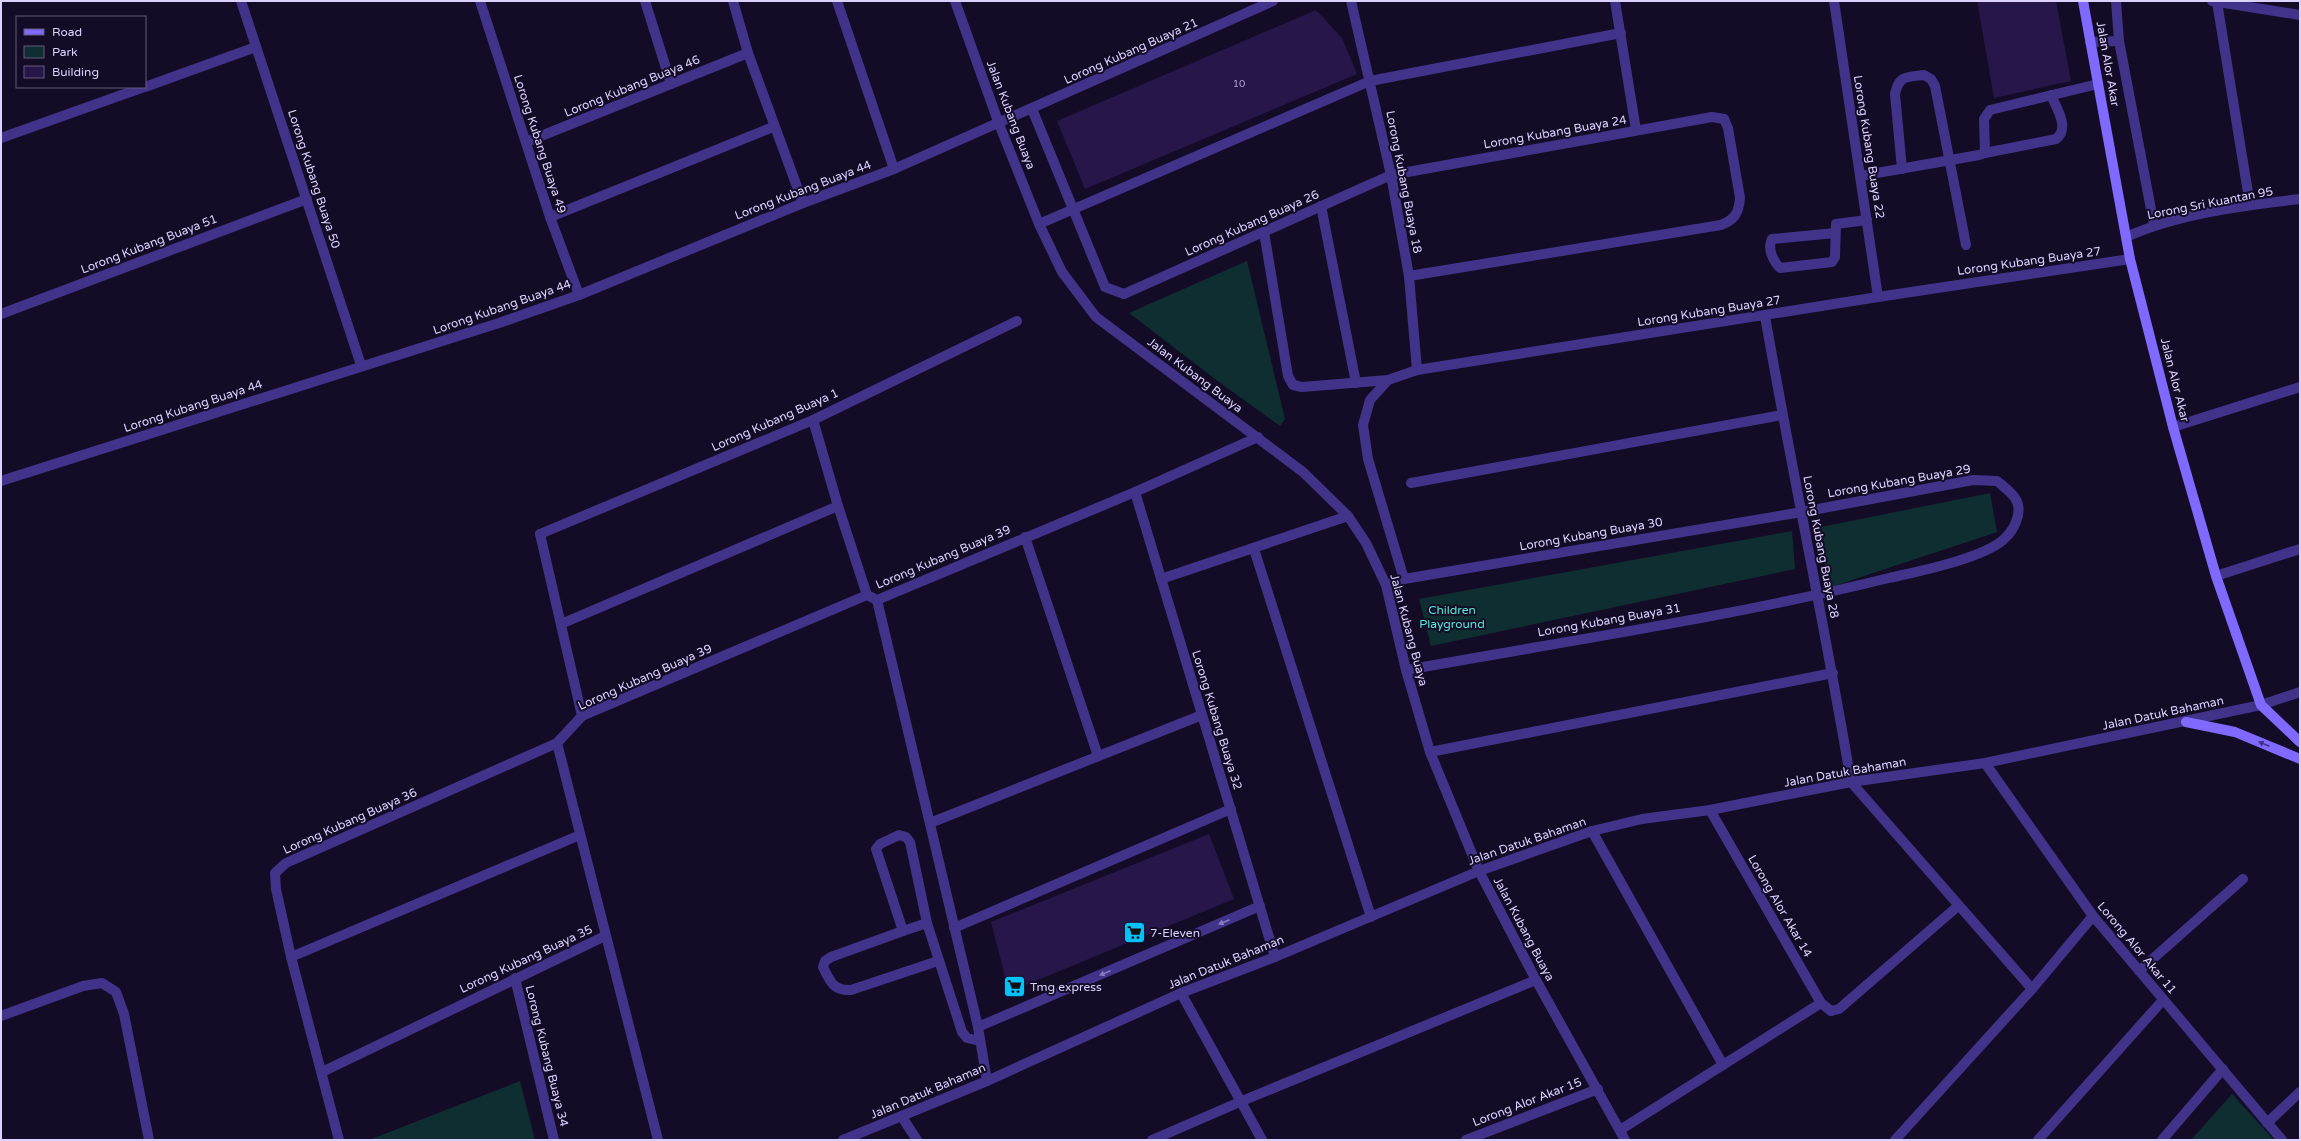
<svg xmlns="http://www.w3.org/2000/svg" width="2301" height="1141" font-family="'Varela Round',sans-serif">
  <rect width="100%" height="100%" fill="#140c26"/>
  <g fill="#0f2e31">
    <polygon points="1247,261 1285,419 1280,426 1219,382 1129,313"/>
    <polygon points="1990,493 1997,532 1831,587 1816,528"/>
    <polygon points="1792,531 1795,569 1431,646 1419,599"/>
    <polygon points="520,1081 535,1140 369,1140"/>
    <polygon points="2232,1094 2274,1140 2191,1140"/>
  </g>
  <g fill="#271649">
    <polygon points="1977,1 2056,1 2071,81 1994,98"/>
    <polygon points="1316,10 1342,38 1357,74 1085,189 1057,121"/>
    <polygon points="1209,834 1234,899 1009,992 991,922"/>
  </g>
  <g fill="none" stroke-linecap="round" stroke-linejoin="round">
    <g stroke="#41338a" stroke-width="10">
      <polyline points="837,1 894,169"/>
      <polyline points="1032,109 1105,287 1124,294"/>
      <path d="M1985,153L2056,139C2070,128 2057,109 2051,95"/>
      <path d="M1902,169L1895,94C1899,75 1907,77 1924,75L1931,79L1935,86L1966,245"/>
      <polyline points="1860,176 1979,155 1985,153 1984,119 1990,110 2098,84"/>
      <polyline points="1321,206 1356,383"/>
      <polyline points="550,217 773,127"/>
      <polyline points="1039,224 1370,81 1621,33"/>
      <path d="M1835,233L1772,239C1767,248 1773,261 1780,268L1832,262L1835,257L1836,224L1867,220"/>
      <path d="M1409,276L1721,225C1734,220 1739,213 1740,198L1728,128L1724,119"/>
      <polyline points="1411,483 1782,415"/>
      <polyline points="540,534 582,716"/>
      <polyline points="1025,537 1098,756"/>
      <polyline points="1254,549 1371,917"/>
      <polyline points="1161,579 1348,516"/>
      <polyline points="877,600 978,1027"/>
      <polyline points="561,624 838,506"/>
      <polyline points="2261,705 2300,692"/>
      <polyline points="557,743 658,1140"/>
      <polyline points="1430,752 1833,673"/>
      <polyline points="1851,782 2032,989"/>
      <polyline points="1592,831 1723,1065"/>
      <polyline points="954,928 1231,809"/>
      <polyline points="903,931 927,923"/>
      <polyline points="291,957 580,835"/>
      <path d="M938,961L851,990C833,991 830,981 823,967L825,961L831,957L903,931L876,849L880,844L899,835L906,837L910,842L927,923L962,1032L967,1038L980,1041"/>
      <polyline points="1181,993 1262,1140"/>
      <polyline points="1831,1011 1839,1009 1958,906"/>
      <polyline points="1620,1130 1821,1003"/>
      <polyline points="1152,1140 1242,1101 1536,980"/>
      <polyline points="2038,1140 2163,1000"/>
    </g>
    <g stroke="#41338a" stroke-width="10">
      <polyline points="241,1 361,365"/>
      <polyline points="480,1 550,217 579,295"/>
      <polyline points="645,1 671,84"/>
      <polyline points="733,1 748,53 803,203"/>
      <polyline points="1351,1 1391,175 1409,276 1417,370"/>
      <polyline points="1615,1 1636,130"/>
      <polyline points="1834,1 1878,297"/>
      <polyline points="2116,1 2119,41 2154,225"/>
      <polyline points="2212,1 2300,15"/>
      <polyline points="2217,2 2250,205"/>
      <polyline points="2090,42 2119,41"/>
      <polyline points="145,87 256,47"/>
      <polyline points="1,138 144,87"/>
      <polyline points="526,142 748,53"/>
      <polyline points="1264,232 1288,376 1293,385 1302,387 1388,380 1417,370 1878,297 2130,259"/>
      <path d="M2126,237C2180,213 2242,206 2300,199"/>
      <polyline points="1124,294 1391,175 1712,117 1724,119"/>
      <polyline points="1,314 307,199"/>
      <path d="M1765,316C1792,472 1825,626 1851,782"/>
      <polyline points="1388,380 1370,400 1363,425 1368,459 1404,579"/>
      <polyline points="813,420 838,506 867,595"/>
      <polyline points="2173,427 2300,387"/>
      <polyline points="1,481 499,323 579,295 803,203 894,169 1273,1"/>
      <polyline points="1135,492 1275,957"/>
      <polyline points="540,534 813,420 1017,321"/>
      <polyline points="2216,576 2300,549"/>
      <path d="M1386,585L1404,579L1802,512L1973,480L1997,481C2003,486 2010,491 2015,498C2024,511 2014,531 2003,540C1981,559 1919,571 1889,578C1730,617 1567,641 1406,670"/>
      <polyline points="1985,763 2093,916 2282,1140"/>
      <polyline points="1710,810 1821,1003 1831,1011"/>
      <polyline points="930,823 1202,715"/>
      <polyline points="2139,971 2243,879"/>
      <polyline points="515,978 554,1140"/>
      <polyline points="1,1016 83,986 102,983 116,992 124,1014 149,1140"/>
      <polyline points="322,1072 605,936"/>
      <polyline points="987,1081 978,1027 1260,906"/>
      <polyline points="902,1117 917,1140"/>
      <polyline points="2267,1123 2300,1092"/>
      <polyline points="339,1140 291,957 276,889 275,873 286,863 557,743 582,716 867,595 877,600 1135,492 1258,437"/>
      <polyline points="1466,1140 1598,1089"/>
      <polyline points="1895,1140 2032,989 2093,916"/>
      <polyline points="2162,1140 2223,1069"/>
    </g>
    <g stroke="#41338a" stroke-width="10">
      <polyline points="955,1 999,124 1039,224 1062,272 1096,317 1303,472 1348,516 1366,543 1386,585 1406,670 1430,752 1479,871 1536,980 1625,1140"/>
      <polyline points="843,1140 987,1081 1181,993 1275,957 1479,871 1592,831 1642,819 1710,810 1851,782 1985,763 2261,705"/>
    </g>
    <g stroke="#7f69ff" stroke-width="10">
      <polyline points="2083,1 2130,259 2173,427 2216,576 2261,705 2300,742"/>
      <polyline points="2186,722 2235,732 2300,759"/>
    </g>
  </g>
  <defs><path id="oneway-solid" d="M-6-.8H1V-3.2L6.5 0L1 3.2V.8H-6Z"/></defs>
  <use fill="#3f317d" href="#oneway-solid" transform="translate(2264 744) rotate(-158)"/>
  <g fill="#877bbf">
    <use href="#oneway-solid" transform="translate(1224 922) rotate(157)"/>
    <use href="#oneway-solid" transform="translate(1105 973) rotate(157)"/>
  </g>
  <defs>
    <symbol id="supermarket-square" viewBox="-11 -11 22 22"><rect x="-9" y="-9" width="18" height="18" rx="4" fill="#00c3fd" stroke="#140c26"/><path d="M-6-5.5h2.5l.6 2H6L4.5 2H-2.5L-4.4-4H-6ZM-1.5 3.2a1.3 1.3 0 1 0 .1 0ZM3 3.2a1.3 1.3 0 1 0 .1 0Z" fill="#111"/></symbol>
  </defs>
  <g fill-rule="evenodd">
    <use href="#supermarket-square" x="1122" y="920" width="25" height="25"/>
    <use href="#supermarket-square" x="1002" y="974" width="25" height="25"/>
  </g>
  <g text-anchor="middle" stroke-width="4" stroke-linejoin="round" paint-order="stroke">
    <g font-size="10" fill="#afa3d2">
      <text x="1239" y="87">10</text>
    </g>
    <g font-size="12" fill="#dcd2ff" stroke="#140c26">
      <text transform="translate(1131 51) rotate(-24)" y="4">Lorong Kubang Buaya 21</text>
      <text transform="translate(2108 64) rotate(80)" y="4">Jalan Alor Akar</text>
      <text transform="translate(632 86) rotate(-22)" y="4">Lorong Kubang Buaya 46</text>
      <text transform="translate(1011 115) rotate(69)" y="4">Jalan Kubang Buaya</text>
      <text transform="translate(1555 132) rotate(-10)" y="4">Lorong Kubang Buaya 24</text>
      <text transform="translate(540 144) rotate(72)" y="4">Lorong Kubang Buaya 49</text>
      <text transform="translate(1869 147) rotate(81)" y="4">Lorong Kubang Buaya 22</text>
      <text transform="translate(314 179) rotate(72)" y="4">Lorong Kubang Buaya 50</text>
      <text transform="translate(1404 182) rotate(79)" y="4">Lorong Kubang Buaya 18</text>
      <text transform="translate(803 190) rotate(-21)" y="4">Lorong Kubang Buaya 44</text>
      <text transform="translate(2210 203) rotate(-11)" y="4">Lorong Sri Kuantan 95</text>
      <text transform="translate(1252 223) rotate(-24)" y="4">Lorong Kubang Buaya 26</text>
      <text transform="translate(149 244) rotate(-21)" y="4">Lorong Kubang Buaya 51</text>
      <text transform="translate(2029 261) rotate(-8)" y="4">Lorong Kubang Buaya 27</text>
      <text transform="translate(502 307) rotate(-19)" y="4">Lorong Kubang Buaya 44</text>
      <text transform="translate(1709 311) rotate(-9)" y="4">Lorong Kubang Buaya 27</text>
      <text transform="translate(1195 375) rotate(37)" y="4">Jalan Kubang Buaya</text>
      <text transform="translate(2175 380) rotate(76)" y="4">Jalan Alor Akar</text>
      <text transform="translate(193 406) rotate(-18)" y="4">Lorong Kubang Buaya 44</text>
      <text transform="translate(775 420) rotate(-24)" y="4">Lorong Kubang Buaya 1</text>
      <text transform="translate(1899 481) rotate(-10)" y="4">Lorong Kubang Buaya 29</text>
      <text transform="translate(1591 534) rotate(-10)" y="4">Lorong Kubang Buaya 30</text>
      <text transform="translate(1821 547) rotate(79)" y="4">Lorong Kubang Buaya 28</text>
      <text transform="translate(943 557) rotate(-23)" y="4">Lorong Kubang Buaya 39</text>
      <text transform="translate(1609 620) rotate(-10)" y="4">Lorong Kubang Buaya 31</text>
      <text transform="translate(1409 630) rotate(75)" y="4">Jalan Kubang Buaya</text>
      <text transform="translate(645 677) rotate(-24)" y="4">Lorong Kubang Buaya 39</text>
      <text transform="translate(2163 713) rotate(-12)" y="4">Jalan Datuk Bahaman</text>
      <text transform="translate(1217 720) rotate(73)" y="4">Lorong Kubang Buaya 32</text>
      <text transform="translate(1845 772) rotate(-10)" y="4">Jalan Datuk Bahaman</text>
      <text transform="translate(350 821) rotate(-24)" y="4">Lorong Kubang Buaya 36</text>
      <text transform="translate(1527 841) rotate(-19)" y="4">Jalan Datuk Bahaman</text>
      <text transform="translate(1780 906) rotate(60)" y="4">Lorong Alor Akar 14</text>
      <text transform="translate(1524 929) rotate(62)" y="4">Jalan Kubang Buaya</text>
      <text transform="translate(2137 948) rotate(50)" y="4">Lorong Alor Akar 11</text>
      <text transform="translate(526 959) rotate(-25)" y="4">Lorong Kubang Buaya 35</text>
      <text transform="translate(1226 962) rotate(-22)" y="4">Jalan Datuk Bahaman</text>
      <text transform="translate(547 1056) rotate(76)" y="4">Lorong Kubang Buaya 34</text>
      <text transform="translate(928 1091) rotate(-23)" y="4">Jalan Datuk Bahaman</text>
      <text transform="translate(1527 1102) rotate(-21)" y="4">Lorong Alor Akar 15</text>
    </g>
    <g font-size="12" fill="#51ebd8" stroke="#140c26">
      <text x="1452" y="614">Children<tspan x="1452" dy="14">Playground</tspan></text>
    </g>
    <g font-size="12" fill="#dcd2ff" stroke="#140c26" text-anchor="start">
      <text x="1150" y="937">7-Eleven</text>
      <text x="1030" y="991">Tmg express</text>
    </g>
  </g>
  <rect width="2301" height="1141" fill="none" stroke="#dcd2ff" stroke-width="4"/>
  <rect x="16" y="16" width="130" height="72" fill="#140c26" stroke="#645b7d"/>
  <rect x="24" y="29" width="20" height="6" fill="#7f69ff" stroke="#645b7d"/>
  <text x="52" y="36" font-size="12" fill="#dcd2ff">Road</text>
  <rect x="24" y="46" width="20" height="12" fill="#0f2e31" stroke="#645b7d"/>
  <text x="52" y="56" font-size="12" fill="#dcd2ff">Park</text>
  <rect x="24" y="66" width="20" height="12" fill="#271649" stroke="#645b7d"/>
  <text x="52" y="76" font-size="12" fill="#dcd2ff">Building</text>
</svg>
